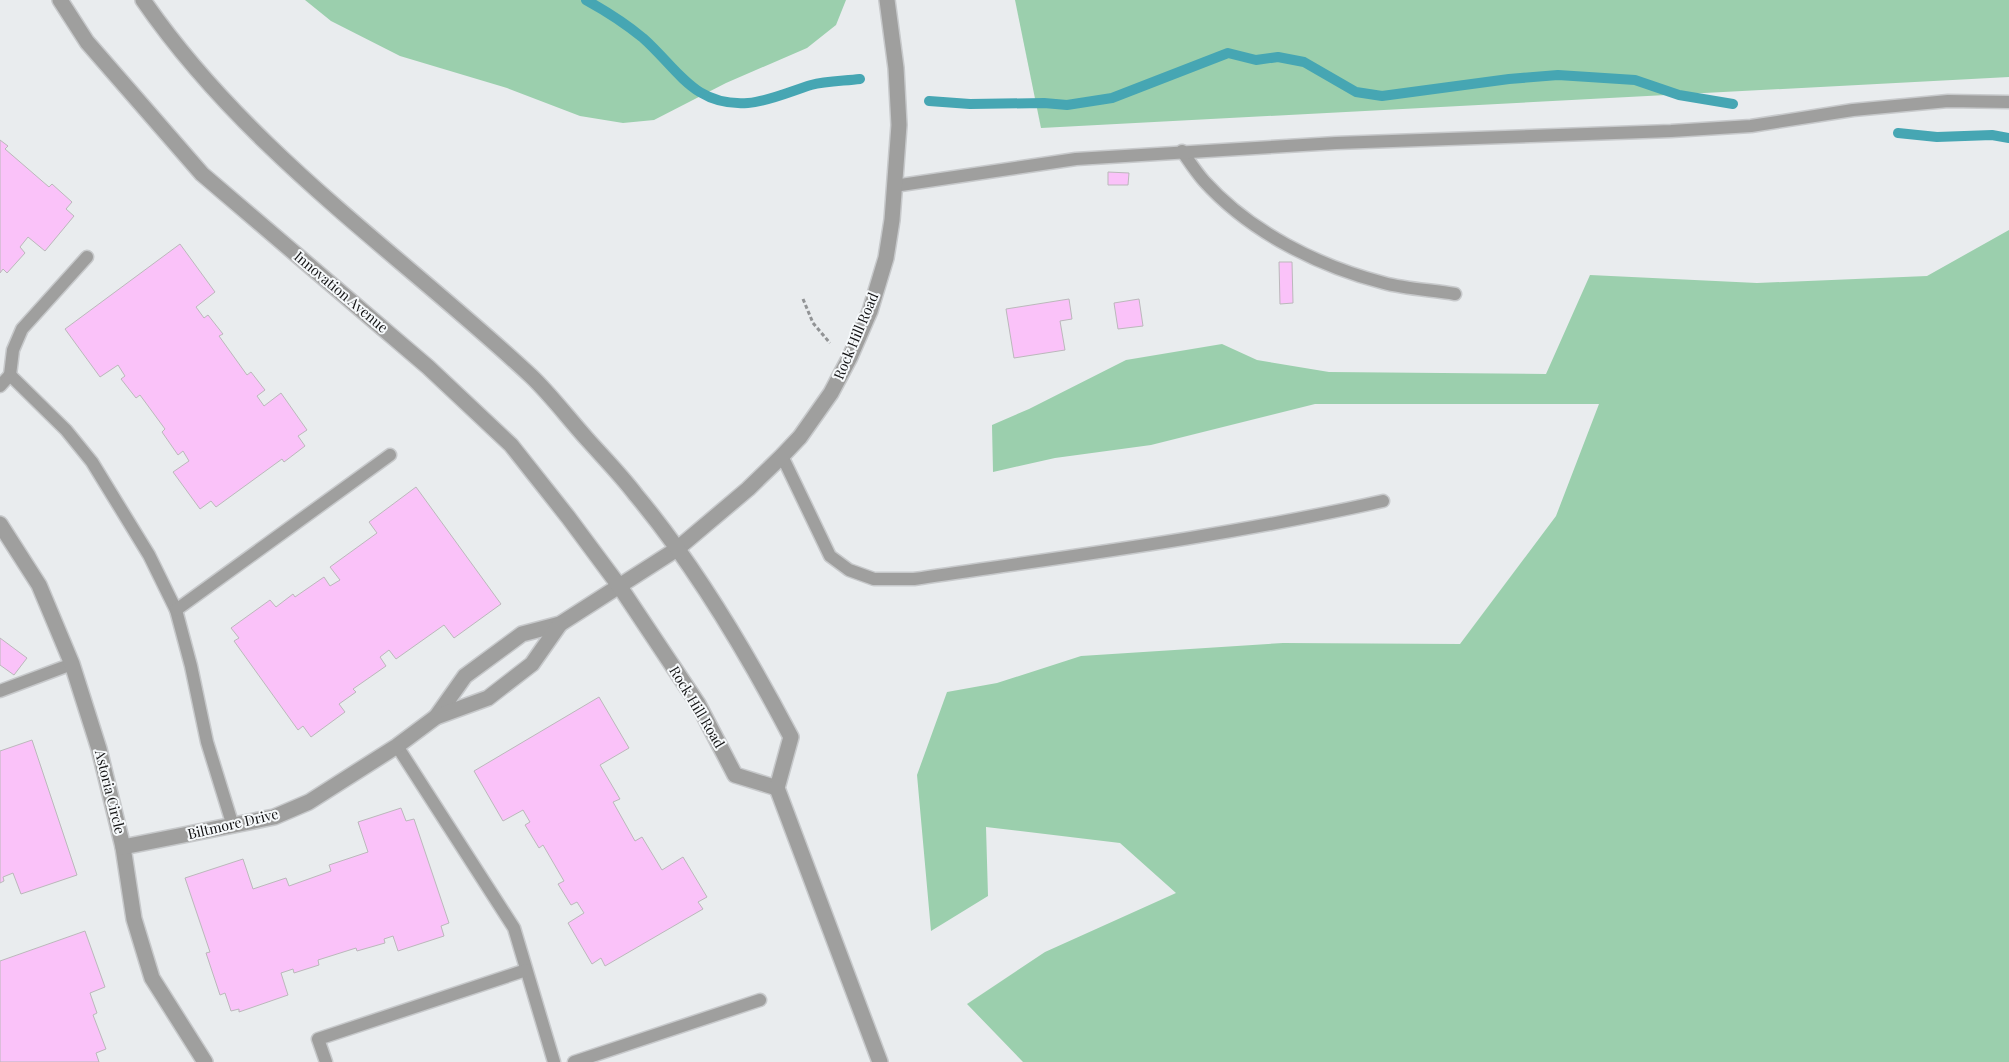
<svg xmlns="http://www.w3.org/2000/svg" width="2009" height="1062" font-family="'Playfair Display',serif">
  <rect width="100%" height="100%" fill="#e9ecee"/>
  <g fill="#9bcfad">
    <polygon points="305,0 846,0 836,25 807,48 726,83 654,120 623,123 580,116 507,88 400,56 331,21"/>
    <polygon points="1015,0 2009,0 2009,77 1041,128"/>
    <polygon points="2009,230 2009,1062 1023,1062 967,1004 1045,952 1176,893 1120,843 986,827 988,896 931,931 917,775 947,692 997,683 1081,656 1283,643 1460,644 1556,516 1599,404 1315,404 1151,445 1055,458 993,472 992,425 1029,409 1126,360 1222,344 1257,360 1329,372 1546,374 1590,275 1757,283 1927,276"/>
  </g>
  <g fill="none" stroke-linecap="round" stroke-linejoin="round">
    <g stroke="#46a6b3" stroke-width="10">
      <path d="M586,0C606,11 625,23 643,38C678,69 694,107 748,103C770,101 791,91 811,85C826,81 844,81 860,79"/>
      <polyline points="929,101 970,104 1044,103 1067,105 1112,98 1228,53 1256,60 1278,57 1304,62 1356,92 1382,96 1509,79 1558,75 1635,80 1679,95 1733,104"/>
      <polyline points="1898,133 1937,137 1992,135 2009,138"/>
    </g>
  </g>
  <g fill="#fac2f9" stroke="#bbb8bb">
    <polygon points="0,140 8,146 5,149 49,187 52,184 72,202 66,209 74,216 45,251 28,237 20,247 25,253 7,273 3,269 0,273"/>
    <polygon points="1108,172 1129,173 1128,185 1108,185"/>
    <polygon points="180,244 215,292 196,307 204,318 208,315 223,334 219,336 247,375 251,372 265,390 257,396 264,406 281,393 307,430 298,436 305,446 284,462 282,459 216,507 211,501 200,509 173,472 189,461 183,451 178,455 162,432 165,429 140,395 136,398 121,379 125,376 118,365 100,377 65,329"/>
    <polygon points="1279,262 1292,262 1293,303 1280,304"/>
    <polygon points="1069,299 1072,319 1060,321 1065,350 1014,358 1006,309"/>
    <polygon points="1139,299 1143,326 1118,329 1114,303"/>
    <polygon points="416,487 501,604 454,638 444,625 396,659 389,650 380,657 386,666 353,689 356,692 339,704 345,712 311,737 303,726 298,730 234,641 239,638 231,628 270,600 276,607 293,594 295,597 324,577 330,586 340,580 330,567 377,533 369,522"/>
    <polygon points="0,638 27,658 14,675 0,665"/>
    <polygon points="599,697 629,748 600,765 620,799 613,802 635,841 642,837 662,870 683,857 707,897 698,902 703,909 605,966 601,958 592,964 568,923 584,913 577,902 571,905 558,884 564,881 543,845 539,848 525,825 530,822 523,810 503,821 474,771"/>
    <polygon points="32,740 77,875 21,894 13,873 3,877 4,881 0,883 0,751"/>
    <polygon points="401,808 406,821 414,819 449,923 441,926 444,936 398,951 393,936 384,939 385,943 357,951 356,948 318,960 319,965 294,973 293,969 281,973 288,995 239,1012 239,1009 231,1011 225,993 220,995 206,953 210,952 185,878 243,859 253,889 286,878 289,886 331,871 329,865 368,852 358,822"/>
    <polygon points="85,931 105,987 90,993 97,1013 93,1015 106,1049 96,1053 99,1062 0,1062 0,961"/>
  </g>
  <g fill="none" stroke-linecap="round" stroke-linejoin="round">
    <defs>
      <g id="service">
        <path d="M1182,151C1189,161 1196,172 1204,181C1250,232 1318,266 1384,283C1406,289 1432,290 1455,294"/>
        <polyline points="894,186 1076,159 1336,143 1671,131 1751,126 1853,110 1948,101 2009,102"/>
        <polyline points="10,375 13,350 22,329 87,257"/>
        <polyline points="0,386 10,375 66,430 92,462 149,555 176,610 191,666 207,742 233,826"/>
        <path d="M782,456L830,556L849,570L874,579H914C1071,556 1228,536 1383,501"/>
        <polyline points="176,610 390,455"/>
        <polyline points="0,691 72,664"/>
        <polyline points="397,746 514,928 554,1062"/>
        <polyline points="326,1062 318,1039 526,970"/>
        <polyline points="574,1062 760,1000"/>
      </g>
      <g id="minor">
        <polyline points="0,524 39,585 72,664 99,749 123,847 134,919 152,978 205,1062"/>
        <polyline points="436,717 465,676 522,634 560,624 677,549 748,489 782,456 800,437 831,393 850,357 870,311 886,258 892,220 899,125 896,68 887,0"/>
        <polyline points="123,847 274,817 309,802 397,746 436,717 488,698 532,664 560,624"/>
      </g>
      <g id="tertiary">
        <polyline points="60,0 87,42 202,174 428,367 511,445 568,517 620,587 698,704 735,775 777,788"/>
        <path d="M143,0C246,150 399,253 531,376C551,395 568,418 587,439C603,457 621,475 636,495C697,568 747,653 791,737L777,788L880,1062"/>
      </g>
    </defs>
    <use href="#service" stroke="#c7c9cb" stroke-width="15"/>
    <use href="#minor" stroke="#c7c9cb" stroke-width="18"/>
    <use href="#tertiary" stroke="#c7c9cb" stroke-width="18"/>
    <polyline stroke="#919395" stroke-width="3" stroke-dasharray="4 2.5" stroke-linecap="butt" points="803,299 813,323 830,343"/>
    <use href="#service" stroke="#9f9f9e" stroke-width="12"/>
    <use href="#minor" stroke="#9f9f9e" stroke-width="15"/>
    <use href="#tertiary" stroke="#9f9f9e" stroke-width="15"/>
  </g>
  <g text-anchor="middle" stroke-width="4" stroke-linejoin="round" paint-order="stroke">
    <g font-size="14" fill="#121213" stroke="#f6f9fb">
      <text transform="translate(341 292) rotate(40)" y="5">Innovation Avenue</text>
      <text transform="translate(856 336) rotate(-67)" y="5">Rock Hill Road</text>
      <text transform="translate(697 707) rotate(59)" y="5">Rock Hill Road</text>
      <text transform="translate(110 792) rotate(76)" y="5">Astoria Circle</text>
      <text transform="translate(233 824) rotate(-13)" y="5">Biltmore Drive</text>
    </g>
  </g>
</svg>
